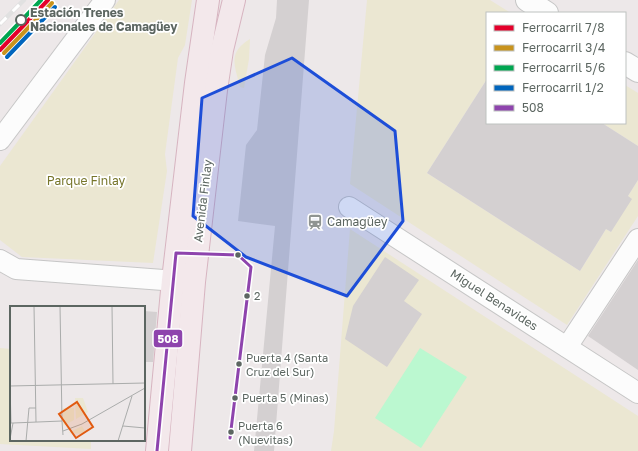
<svg xmlns="http://www.w3.org/2000/svg" width="638" height="451" font-family="'Golos Text',sans-serif">
  <rect width="100%" height="100%" fill="#ede8e9"/>
  <g fill="#ebe7d2">
    <polygon points="119,0 192,0 185,45 178,58 165,154 167,171 153,263 22,257 0,240 0,166"/>
    <polygon points="367,0 490,0 511,13 487,13 487,79 427,173 580,271 606,229 611,232 628,196 638,180 638,216 567,325 350,184"/>
    <path d="M250,39L249,59L244,88L240,87C235,65 227,53 250,39Z"/>
    <polygon points="625,85 638,93 638,146 602,123 625,123"/>
    <polygon points="350,229 638,416 638,451 331,451 334,431"/>
    <polygon points="0,348 11,349 11,440 91,440 91,449 0,444"/>
  </g>
  <polygon fill="#bbf8d0" points="420,348 467,377 421,448 375,418"/>
  <g fill="#d4d0d1">
    <polygon points="277,0 309,0 274,451 254,451 275,226 238,221 246,145 257,130 265,55 276,18"/>
    <polygon points="487,79 487,123 602,123 638,146 638,180 628,196 632,199 611,232 606,229 580,271 427,173"/>
    <polygon points="385,257 419,280 404,301 422,314 387,367 345,339 353,306"/>
    <polygon points="638,260 638,370 588,336"/>
    <polygon points="144,311 157,312 153,362 144,362"/>
  </g>
  <g fill="none" stroke-linecap="round" stroke-linejoin="round">
    <defs>
      <g id="minor">
        <polyline points="0,140 105,0"/>
        <polyline points="349,207 638,393"/>
        <polyline points="0,260 16,269 190,282"/>
        <polyline points="567,347 638,239"/>
      </g>
      <g id="tertiary">
        <polyline points="527,0 547,13"/>
        <polyline points="625,63 638,71"/>
      </g>
      <g id="primary">
        <polyline points="157,451 173,280 196,83 208,0"/>
        <polyline points="180,451 194,282 216,90 222,50 234,0"/>
      </g>
    </defs>
    <use href="#minor" stroke="#c6c6c6" stroke-width="22"/>
    <use href="#tertiary" stroke="#c6c6c6" stroke-width="24"/>
    <use href="#primary" stroke="#d7b4c0" stroke-width="24"/>
    <use href="#minor" stroke="#fcfcfc" stroke-width="20"/>
    <use href="#tertiary" stroke="#fcfcfc" stroke-width="22"/>
    <use href="#primary" stroke="#f3e8eb" stroke-width="22"/>
    <defs>
      <polyline id="rail" points="0,24 24,0"/>
    </defs>
    <use href="#rail" stroke="#e1e1e1" stroke-width="4.5"/>
    <use href="#rail" stroke="#fff" stroke-width="3" stroke-dasharray="9" stroke-linecap="butt"/>
    <defs>
      <polyline id="bus-1" points="157,451 176,253 238,255 251,267 230,438"/>
    </defs>
    <use href="#bus-1" stroke="#fff" stroke-width="6"/>
    <use href="#bus-1" stroke="#8e44ad" stroke-width="3"/>
    <defs>
      <polyline id="rail-1" points="0,50 48,0"/>
      <polyline id="rail-2" points="4,53 52,3"/>
      <polyline id="rail-3" points="0,43 41,0"/>
      <polyline id="rail-4" points="7,57 55,7"/>
    </defs>
    <use href="#rail-1" stroke="#fff" stroke-width="7"/>
    <use href="#rail-2" stroke="#fff" stroke-width="7"/>
    <use href="#rail-3" stroke="#fff" stroke-width="7"/>
    <use href="#rail-4" stroke="#fff" stroke-width="7"/>
    <use href="#rail-1" stroke="#e4002b" stroke-width="4"/>
    <use href="#rail-2" stroke="#c8931d" stroke-width="4"/>
    <use href="#rail-3" stroke="#00a651" stroke-width="4"/>
    <use href="#rail-4" stroke="#0065bd" stroke-width="4"/>
  </g>
  <path fill="#1d4ed8" fill-opacity="0.2" stroke="#1d4ed8" stroke-width="3" stroke-linejoin="round" d="M292,58L395,131L403,221L347,296L246,257L193,216L202,98Z"/>
  <defs>
    <symbol id="station-bare" viewBox="-9 -9 18 18"><path d="M-3-6H3Q5-6 5-4V2Q5 4 3 4L4.5 6H3L1.5 4h-3L-3 6H-4.5L-3 4Q-5 4-5 2V-4Q-5-6-3-6ZM-3.5-4v3h7v-3ZM-3.5 1v1.5H-2V1ZM2 1v1.5H3.5V1Z" fill="#8f9491" stroke="#fff" stroke-width="2.5" paint-order="stroke"/></symbol>
  </defs>
  <g fill-rule="evenodd">
    <use href="#station-bare" x="304" y="211" width="22" height="22"/>
  </g>
  <circle fill="#fff" stroke="#5c6661" stroke-width="2" cx="21" cy="20" r="5"/>
  <g fill="#5c6661" stroke="#fff" stroke-width="1.5">
    <circle cx="238" cy="255" r="3.5"/>
    <circle cx="247" cy="296" r="3.5"/>
    <circle cx="239" cy="364" r="3.5"/>
    <circle cx="235" cy="398" r="3.5"/>
    <circle cx="231" cy="432" r="3.5"/>
  </g>
  <g text-anchor="middle" stroke-width="3.5" stroke-linejoin="round" paint-order="stroke">
    <g font-size="11" fill="#5c6661" stroke="#fff" text-anchor="start">
      <text x="254" y="300">2</text>
      <text x="246" y="362">Puerta 4 (Santa<tspan x="246" dy="14">Cruz del Sur)</tspan></text>
      <text x="242" y="402">Puerta 5 (Minas)</text>
      <text x="238" y="430">Puerta 6<tspan x="238" dy="14">(Nuevitas)</tspan></text>
    </g>
    <g font-size="12" font-weight="bold" fill="#5c6661" stroke="#fff" text-anchor="start">
      <text x="30" y="17">Estación Trenes<tspan x="30" dy="14">Nacionales de Camagüey</tspan></text>
    </g>
    <g font-size="12" fill="#77762b" stroke="#fff">
      <text x="86" y="185">Parque Finlay</text>
    </g>
    <g font-size="12" fill="#5c6661" stroke="#fff">
      <text transform="translate(203 201) rotate(-83)" y="4">Avenida Finlay</text>
      <text transform="translate(494 300) rotate(33)" y="4">Miguel Benavides</text>
    </g>
    <g font-size="12" fill="#5c6661" stroke="#fff" text-anchor="start">
      <text x="327" y="226">Camagüey</text>
    </g>
  </g>
  <g transform="translate(10 306)">
    <rect width="135" height="135" fill="#ede8e9"/>
    <path d="M65,92H73L78,106L66,113ZM53,102H64V114L53,120ZM72,120L75,125L74,128L58,127Z" fill="#ebe7d2"/>
    <path fill="none" stroke="#aaacab" stroke-width="1" d="M24,0L26,116M50,0L52,115M102,0L103,78M0,79L1,117H3M0,80L135,77M113,120L135,122M53,125L72,118L135,82M0,133L3,117L52,115L53,129M16,135L19,102H26M108,135L122,90"/>
    <path fill="#e15a10" fill-opacity="0.15" stroke="#e15a10" stroke-width="2" d="M67,96L83,121L66,132L49,108Z"/>
    <rect width="135" height="135" fill="none" stroke="#5c6661" stroke-width="2"/>
  </g>
  <rect stroke="#fff" stroke-width="1.5" x="153" y="329" width="30" height="19" rx="4" fill="#8e44ad"/>
  <g font-size="11" text-anchor="middle" font-weight="bold" fill="#fff">
    <text x="168" y="343">508</text>
  </g>
  <rect x="486" y="12" width="140" height="112" fill="#ffffff" stroke="#bec2c0"/>
  <rect x="494" y="25" width="20" height="6" fill="#e4002b" stroke="#bec2c0"/>
  <text x="522" y="32" font-size="12" fill="#5c6661">Ferrocarril 7/8</text>
  <rect x="494" y="45" width="20" height="6" fill="#c8931d" stroke="#bec2c0"/>
  <text x="522" y="52" font-size="12" fill="#5c6661">Ferrocarril 3/4</text>
  <rect x="494" y="65" width="20" height="6" fill="#00a651" stroke="#bec2c0"/>
  <text x="522" y="72" font-size="12" fill="#5c6661">Ferrocarril 5/6</text>
  <rect x="494" y="85" width="20" height="6" fill="#0065bd" stroke="#bec2c0"/>
  <text x="522" y="92" font-size="12" fill="#5c6661">Ferrocarril 1/2</text>
  <rect x="494" y="105" width="20" height="6" fill="#8e44ad" stroke="#bec2c0"/>
  <text x="522" y="112" font-size="12" fill="#5c6661">508</text>
</svg>
